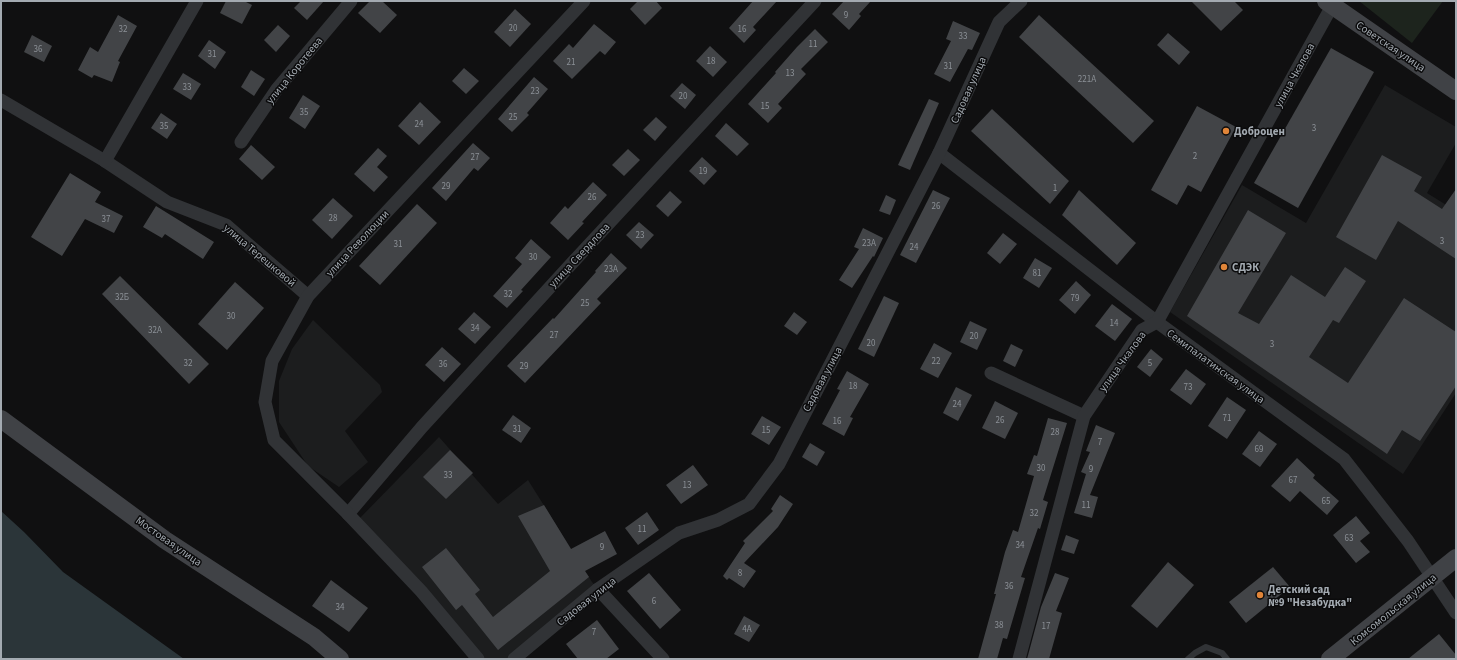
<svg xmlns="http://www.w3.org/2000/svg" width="1457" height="660" font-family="'Source Sans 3',sans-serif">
  <rect width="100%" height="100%" fill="#101011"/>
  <g fill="#1c1d1e">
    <polygon points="1385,85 1456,127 1456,143 1427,193 1456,211 1456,393 1403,474 1170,312 1242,185 1306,223"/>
    <polygon points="313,320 380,385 382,392 345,431 368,462 339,487 308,466 279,422 279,381 292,349"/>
    <polygon points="439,437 498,504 528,480 592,582 598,589 514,659 476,659 359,519"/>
  </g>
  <polygon fill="#1d241d" points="1359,1 1443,1 1412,43"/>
  <polygon fill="#2b3539" points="1,511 24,532 63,572 184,659 1,659"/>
  <g fill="#424447">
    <polygon points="226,1 244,1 252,5 242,24 220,13"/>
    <polygon points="301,1 324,1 307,20 294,8"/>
    <polygon points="370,1 382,1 397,15 380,33 358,13"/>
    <polygon points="638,1 656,1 662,8 645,25 630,9"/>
    <polygon points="753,1 777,1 753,27 756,30 744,43 729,28"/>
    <polygon points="844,1 871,1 859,14 861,16 849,30 832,14"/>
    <polygon points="1191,1 1234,1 1243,10 1221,31"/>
    <polygon points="515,9 531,24 510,47 494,32"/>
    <polygon points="118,15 137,26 118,61 120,62 112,82 94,75 92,78 78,70 90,47 98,52"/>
    <polygon points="1039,15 1154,121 1133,143 1019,37"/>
    <polygon points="953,21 980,33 972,50 968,49 950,82 934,74 951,41 946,39"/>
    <polygon points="594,24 616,42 605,55 600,51 572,79 553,61 569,44 573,48"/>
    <polygon points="278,25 290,36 276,52 264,40"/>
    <polygon points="815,29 828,42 801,69 806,74 778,104 782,108 768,123 748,104 776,73 775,72 797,47"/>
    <polygon points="1168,33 1190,52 1179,65 1157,45"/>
    <polygon points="32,35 52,46 44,62 24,52"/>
    <polygon points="209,40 226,52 215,69 198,56"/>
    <polygon points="710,46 727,62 713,77 696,61"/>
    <polygon points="1331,48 1374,72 1298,208 1254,183"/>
    <polygon points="464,68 479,81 466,94 452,81"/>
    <polygon points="251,70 265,79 254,96 241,87"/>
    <polygon points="183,73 201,84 191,100 173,89"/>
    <polygon points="534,77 548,89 527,113 529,115 512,132 498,119"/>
    <polygon points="682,83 696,95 685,109 670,96"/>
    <polygon points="303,95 320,106 305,129 289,118"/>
    <polygon points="929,99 939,103 910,170 898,165"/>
    <polygon points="420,102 441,122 419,145 398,126"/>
    <polygon points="1197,106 1236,127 1201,192 1188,185 1177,205 1151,190"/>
    <polygon points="992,109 1069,181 1050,204 971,131"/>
    <polygon points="161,113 177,124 167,139 151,128"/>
    <polygon points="656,117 667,127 655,141 643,130"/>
    <polygon points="726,123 749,144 737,156 715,136"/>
    <polygon points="473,143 490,158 478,171 474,168 446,201 432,188"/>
    <polygon points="251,145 275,167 262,180 239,159"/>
    <polygon points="378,148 387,156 377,167 388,177 374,192 354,174"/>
    <polygon points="628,149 640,160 624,176 612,165"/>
    <polygon points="1382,155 1422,177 1414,191 1442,209 1456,189 1456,259 1398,221 1376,260 1336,237"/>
    <polygon points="702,157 717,171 704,185 689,171"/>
    <polygon points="70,173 101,192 95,202 123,216 114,233 85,219 62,256 31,237"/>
    <polygon points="593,182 607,195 582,222 584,223 568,240 550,223 565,206 568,209"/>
    <polygon points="933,190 950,198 916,263 900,255"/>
    <polygon points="1079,190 1136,243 1117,265 1062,215"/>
    <polygon points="670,191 682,202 668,217 656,206"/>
    <polygon points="886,195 896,200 890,215 879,211"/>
    <polygon points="333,198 353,216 332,239 312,220"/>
    <polygon points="417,204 437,223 380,285 359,266"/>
    <polygon points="156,206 214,242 203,259 165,234 162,238 143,227"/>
    <polygon points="1248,210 1286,233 1238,313 1259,324 1291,275 1325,297 1345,267 1366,281 1339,323 1333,320 1309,357 1348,383 1404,298 1456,332 1456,386 1420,441 1402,430 1387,454 1187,316"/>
    <polygon points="639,222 654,235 641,249 626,235"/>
    <polygon points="863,228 883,238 874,257 873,256 852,288 839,280 859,249 854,247"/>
    <polygon points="1003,233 1017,244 1000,264 987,253"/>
    <polygon points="531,239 551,257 521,290 523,291 507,308 493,296 522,264 515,258"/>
    <polygon points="611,253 627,268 597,299 601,303 525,383 507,366 553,318 554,319 596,272 595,271"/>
    <polygon points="1035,258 1052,268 1039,288 1023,278"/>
    <polygon points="120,276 209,364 189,384 102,294"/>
    <polygon points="1076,281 1091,295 1075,314 1059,300"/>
    <polygon points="235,282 264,308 227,350 198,324"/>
    <polygon points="884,296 899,303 874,357 858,349"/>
    <polygon points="1112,304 1132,319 1115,341 1095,326"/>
    <polygon points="474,312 491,327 475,344 458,329"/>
    <polygon points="794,312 807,322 797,335 784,326"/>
    <polygon points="970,321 987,329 977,350 960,342"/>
    <polygon points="934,343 952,353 938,378 920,369"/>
    <polygon points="1011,344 1023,350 1015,367 1003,361"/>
    <polygon points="442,347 461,364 444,382 425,365"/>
    <polygon points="1151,349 1163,359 1150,377 1137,367"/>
    <polygon points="1186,369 1206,384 1191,405 1170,390"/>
    <polygon points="847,371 869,384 850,417 853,418 844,436 822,424 840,390 837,389"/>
    <polygon points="956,387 972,395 958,421 943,413"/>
    <polygon points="1227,397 1246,410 1227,439 1208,426"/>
    <polygon points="995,401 1018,413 1005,439 982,428"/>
    <polygon points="513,415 531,428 521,443 502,430"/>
    <polygon points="762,416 781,427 769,445 751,434"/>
    <polygon points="1048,418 1067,423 1043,500 1048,502 1040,529 1038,528 1021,577 1025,578 1007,639 1003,638 997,659 978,659 996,594 994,594 1005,552 1013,530 1018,532 1034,476 1027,474 1034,455 1037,456"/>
    <polygon points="1096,425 1115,433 1090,495 1098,497 1092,518 1074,513 1086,474 1081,472 1090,452 1086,451"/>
    <polygon points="1259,431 1277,444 1260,467 1242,454"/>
    <polygon points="810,443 825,452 817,466 802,457"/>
    <polygon points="450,450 473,473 446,499 423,477"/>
    <polygon points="1297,458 1315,475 1313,478 1339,501 1327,515 1300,491 1290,502 1271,486"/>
    <polygon points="693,465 708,485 681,504 666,485"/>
    <polygon points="780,495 793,504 778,527 744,563 756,571 744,588 729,578 727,580 723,576 745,543 743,541 773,511 771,509"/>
    <polygon points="544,505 571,549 605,531 617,554 585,571 589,577 498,650 462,605 456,610 422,567 446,548 480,590 475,594 493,617 550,571 518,516"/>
    <polygon points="647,512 659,530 638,545 625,528"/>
    <polygon points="1356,516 1370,533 1360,541 1370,552 1356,563 1333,535"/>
    <polygon points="1066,535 1079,540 1074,554 1061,550"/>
    <polygon points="1168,562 1194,585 1157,628 1131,606"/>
    <polygon points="1273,567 1290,587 1246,623 1229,602"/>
    <polygon points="649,573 681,610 660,629 627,591"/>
    <polygon points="1055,573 1069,578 1056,611 1062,613 1049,659 1027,659 1041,607"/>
    <polygon points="331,580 368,608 349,632 312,606"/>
    <polygon points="744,616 760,625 749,642 734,634"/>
    <polygon points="597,620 619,649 606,659 578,659 566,644"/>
    <polygon points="1439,634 1456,655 1456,659 1408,659"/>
  </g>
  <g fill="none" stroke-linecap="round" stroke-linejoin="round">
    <polyline stroke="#313336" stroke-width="6" points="1188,659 1195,653 1206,647 1222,653 1227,659"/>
    <g stroke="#313336" stroke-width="13">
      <polyline points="1,100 105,161 167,202 226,225 308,296"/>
      <polyline points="241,142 277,89 351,1"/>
      <polyline points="939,153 1157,322 1344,459 1408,541 1456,613"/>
      <polyline points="105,161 197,1"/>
      <polyline points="991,373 1084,416"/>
      <polyline points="348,514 422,427 573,262 815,1"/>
      <polyline points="598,589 663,659"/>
      <polyline points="478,659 421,591 348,514 274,440 265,402 272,361 308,296 584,1"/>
      <polyline points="514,659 598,589 679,533 718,520 749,504 779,464 939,153 999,22 1021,1"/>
      <polyline points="1019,659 1084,416 1142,330 1157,322 1332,6"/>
    </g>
    <g stroke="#404246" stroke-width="18">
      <polyline points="1326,1 1456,91"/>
      <polyline points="1,419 165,540 314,637 340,659"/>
      <polyline points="1330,659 1456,558"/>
    </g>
  </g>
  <g fill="#e08539" stroke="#0b0b0c" stroke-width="1.5">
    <circle cx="1226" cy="131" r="4"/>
    <circle cx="1224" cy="267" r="4"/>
    <circle cx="1260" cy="595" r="4"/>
  </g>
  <g text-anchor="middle" stroke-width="3" stroke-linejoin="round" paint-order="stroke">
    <g font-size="9" fill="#8b9096">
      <text x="846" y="18">9</text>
      <text x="513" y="31">20</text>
      <text x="123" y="32">32</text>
      <text x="742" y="32">16</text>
      <text x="963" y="39">33</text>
      <text x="813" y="47">11</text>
      <text x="38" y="52">36</text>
      <text x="212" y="57">31</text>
      <text x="711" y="64">18</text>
      <text x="571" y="65">21</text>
      <text x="948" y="69">31</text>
      <text x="790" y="76">13</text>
      <text x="1087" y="82">221А</text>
      <text x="187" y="90">33</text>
      <text x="535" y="94">23</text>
      <text x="683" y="99">20</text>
      <text x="765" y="109">15</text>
      <text x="304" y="115">35</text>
      <text x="513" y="120">25</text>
      <text x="419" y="127">24</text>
      <text x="164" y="129">35</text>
      <text x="1314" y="131">3</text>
      <text x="1195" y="159">2</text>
      <text x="475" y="160">27</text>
      <text x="703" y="174">19</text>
      <text x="446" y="189">29</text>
      <text x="1055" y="191">1</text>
      <text x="592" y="200">26</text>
      <text x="936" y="209">26</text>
      <text x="333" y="221">28</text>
      <text x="106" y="222">37</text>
      <text x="640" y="238">23</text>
      <text x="1442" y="244">3</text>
      <text x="869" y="246">23А</text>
      <text x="398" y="247">31</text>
      <text x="914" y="250">24</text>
      <text x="533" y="260">30</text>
      <text x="611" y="272">23А</text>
      <text x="1037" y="276">81</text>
      <text x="508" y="297">32</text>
      <text x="122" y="300">32Б</text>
      <text x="1075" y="301">79</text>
      <text x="585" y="306">25</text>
      <text x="231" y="319">30</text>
      <text x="1114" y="326">14</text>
      <text x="475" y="331">34</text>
      <text x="155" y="333">32А</text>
      <text x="554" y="338">27</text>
      <text x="974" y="339">20</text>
      <text x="871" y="346">20</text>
      <text x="1272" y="347">3</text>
      <text x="936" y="364">22</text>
      <text x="188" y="366">32</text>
      <text x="1150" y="366">5</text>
      <text x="443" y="367">36</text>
      <text x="524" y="369">29</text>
      <text x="853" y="389">18</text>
      <text x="1188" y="390">73</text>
      <text x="957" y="407">24</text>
      <text x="1227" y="421">71</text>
      <text x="1000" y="423">26</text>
      <text x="837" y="424">16</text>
      <text x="517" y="432">31</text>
      <text x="766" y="433">15</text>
      <text x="1055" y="435">28</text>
      <text x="1100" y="445">7</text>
      <text x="1259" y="452">69</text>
      <text x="1041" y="471">30</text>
      <text x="1091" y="472">9</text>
      <text x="448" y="478">33</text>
      <text x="1293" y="483">67</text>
      <text x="687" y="488">13</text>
      <text x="1326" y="504">65</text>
      <text x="1086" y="508">11</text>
      <text x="1034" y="516">32</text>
      <text x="642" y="532">11</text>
      <text x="1349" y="541">63</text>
      <text x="1020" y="548">34</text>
      <text x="602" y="550">9</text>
      <text x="740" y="576">8</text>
      <text x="1009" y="589">36</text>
      <text x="654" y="604">6</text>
      <text x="340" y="610">34</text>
      <text x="999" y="628">38</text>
      <text x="1046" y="629">17</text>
      <text x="747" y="632">4А</text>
      <text x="594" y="635">7</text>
    </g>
    <g font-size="11" fill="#a3aab1" stroke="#0b0b0c">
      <text transform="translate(1391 46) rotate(34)" y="4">Советская улица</text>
      <text transform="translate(294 70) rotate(-51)" y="4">улица Коротеева</text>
      <text transform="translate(1294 75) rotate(-61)" y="4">улица Чкалова</text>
      <text transform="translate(968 90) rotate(-66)" y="4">Садовая улица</text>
      <text transform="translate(357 243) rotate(-47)" y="4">улица Революции</text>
      <text transform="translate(260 255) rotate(40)" y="4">улица Терешковой</text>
      <text transform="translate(579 255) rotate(-47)" y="4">улица Свердлова</text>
      <text transform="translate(1122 361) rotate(-54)" y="4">улица Чкалова</text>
      <text transform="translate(1216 366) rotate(36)" y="4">Семипалатинская улица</text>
      <text transform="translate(822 379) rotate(-62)" y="4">Садовая улица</text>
      <text transform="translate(169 541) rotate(35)" y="4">Мостовая улица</text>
      <text transform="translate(586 601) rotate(-38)" y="4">Садовая улица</text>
      <text transform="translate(1393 609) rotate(-39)" y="4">Комсомольская улица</text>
    </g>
    <g font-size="11" font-weight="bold" fill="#a3aab1" stroke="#0b0b0c" text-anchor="start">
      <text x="1234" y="135">Доброцен</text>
      <text x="1232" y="271">СДЭК</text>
      <text x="1268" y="593">Детский сад<tspan x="1268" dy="13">№9 "Незабудка"</tspan></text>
    </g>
  </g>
  <rect width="1457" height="660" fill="none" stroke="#a3aab1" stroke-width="4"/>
</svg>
